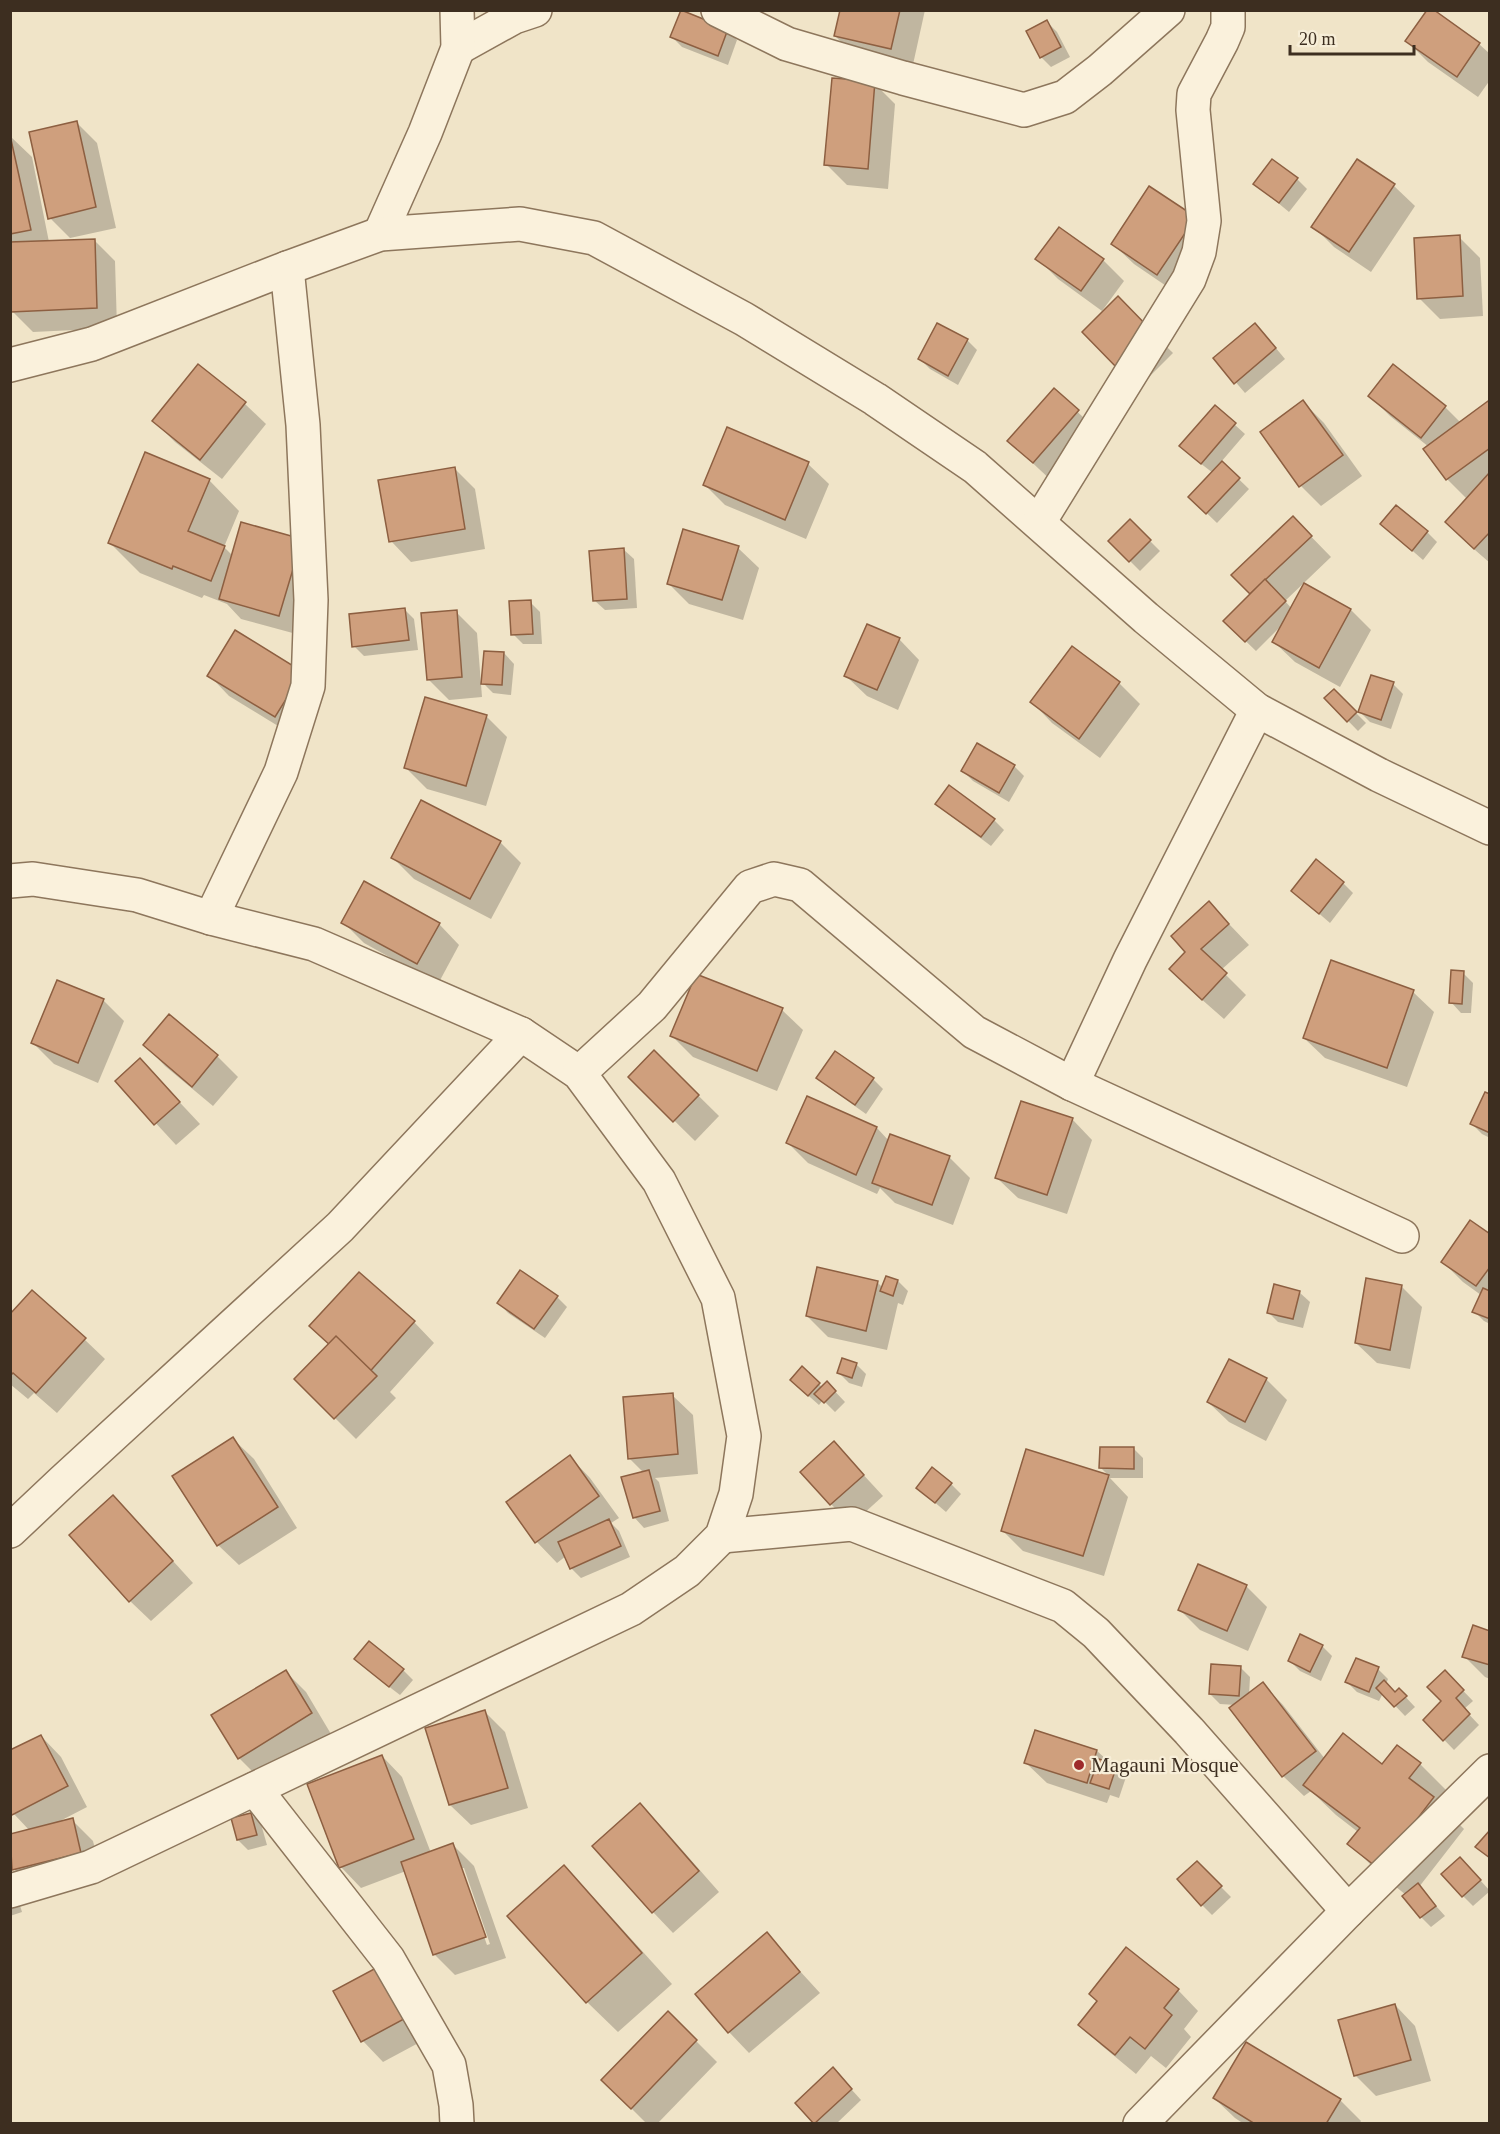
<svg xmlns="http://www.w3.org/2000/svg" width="1500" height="2134" font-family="'Times New Roman',serif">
  <rect width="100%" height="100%" fill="#f0e4c8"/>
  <g fill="#0003" fill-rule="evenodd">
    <polygon points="841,10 925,10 912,69 856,56 835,36"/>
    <polygon points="1431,10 1479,44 1490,54 1490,80 1478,97 1428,62 1407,41"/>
    <polygon points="1047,22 1057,32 1070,57 1051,67 1041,57"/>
    <polygon points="727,30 737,40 728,65 682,47 672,37"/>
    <polygon points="874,83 895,104 888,189 847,185 826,164"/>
    <polygon points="77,123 97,143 116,228 70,238 50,218"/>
    <polygon points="11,137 32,157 49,242 94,240 115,261 117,328 33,332 12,311 15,244 10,239"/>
    <polygon points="1357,161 1394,186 1415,206 1371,272 1334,247 1313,226"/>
    <polygon points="1297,179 1307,189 1289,212 1255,184"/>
    <polygon points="1150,188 1215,239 1178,294 1134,264 1113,244"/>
    <polygon points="1459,237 1480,258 1483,316 1440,319 1419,298"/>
    <polygon points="1037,258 1103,260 1124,281 1102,311 1058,279"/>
    <polygon points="1118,299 1173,353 1139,387"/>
    <polygon points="1265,335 1285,359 1245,393 1215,358"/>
    <polygon points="967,340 977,350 958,385 930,369 920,359"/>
    <polygon points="198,366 245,404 266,424 222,479 175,442 154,421"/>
    <polygon points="1393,367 1445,407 1461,423 1490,405 1490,563 1467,543 1467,499 1447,479 1429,447 1390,416 1370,396"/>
    <polygon points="1054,390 1099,432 1054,483 1009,441"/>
    <polygon points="1303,402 1324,423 1362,476 1321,506 1301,486"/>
    <polygon points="1215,407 1245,434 1221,462 1249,489 1217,523 1190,497 1213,473 1191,456"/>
    <polygon points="728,429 808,464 829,484 806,539 725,505 704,484"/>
    <polygon points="455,469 475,489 485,549 411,562 391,541"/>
    <polygon points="209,480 239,511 224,547 233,556 301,540 300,635 241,619 227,604 204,595 202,598 140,573 110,543"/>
    <polygon points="1293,518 1331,557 1285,601 1292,609 1351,610 1371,630 1340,687 1295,662 1274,642 1283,624 1256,651 1225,621 1252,595"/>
    <polygon points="1130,521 1160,551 1140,571 1110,541"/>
    <polygon points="1382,524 1427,532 1437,542 1423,560"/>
    <polygon points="738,548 759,568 743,620 689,604 668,583"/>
    <polygon points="623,549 634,559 637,608 605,610 594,600"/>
    <polygon points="530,602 540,612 542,644 523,644 513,634"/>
    <polygon points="404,609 414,619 418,650 364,656 354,646"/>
    <polygon points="456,612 477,633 482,697 449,700 428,679"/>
    <polygon points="899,639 919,660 898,710 867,696 846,676"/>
    <polygon points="1072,648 1119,683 1140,704 1100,758 1052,723 1032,702"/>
    <polygon points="504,653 514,664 511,695 493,693 483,683"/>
    <polygon points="302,673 296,737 229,696 209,675"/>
    <polygon points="1393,684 1403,694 1391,729 1370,722 1360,712"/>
    <polygon points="1334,691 1366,723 1358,731 1326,698"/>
    <polygon points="486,716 507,737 486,806 427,789 406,768"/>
    <polygon points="978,745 1014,766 1024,776 1009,802 973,781 963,771"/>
    <polygon points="937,803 994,820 1004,830 991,846 947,813"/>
    <polygon points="500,842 521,863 491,919 414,879 393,858"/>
    <polygon points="1343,883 1353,893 1330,923 1293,891"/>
    <polygon points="1209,903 1249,945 1221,970 1246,995 1224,1019 1191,990 1187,952"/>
    <polygon points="343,922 439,924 459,945 438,984 364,943"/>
    <polygon points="1463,973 1473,983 1471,1013 1461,1013 1451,1002"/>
    <polygon points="1413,992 1434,1012 1407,1087 1325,1058 1304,1038"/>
    <polygon points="103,1000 124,1021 98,1083 54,1064 33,1043"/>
    <polygon points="782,1010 803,1030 777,1091 693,1057 672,1036"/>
    <polygon points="170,1016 217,1056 238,1077 213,1106 165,1066 145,1045"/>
    <polygon points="654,1052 719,1116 695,1141 630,1077"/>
    <polygon points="836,1053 873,1079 883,1089 866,1114 828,1087 818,1077"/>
    <polygon points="140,1060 200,1124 176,1145 117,1081"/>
    <polygon points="1490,1096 1490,1138 1482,1134 1472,1124"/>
    <polygon points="807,1098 877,1128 889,1141 949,1157 970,1178 953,1225 895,1203 880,1188 877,1194 808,1163 788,1143"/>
    <polygon points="1072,1119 1092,1140 1067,1214 1018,1198 997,1178"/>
    <polygon points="1490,1236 1490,1324 1484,1321 1474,1311 1481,1295 1463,1282 1443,1262"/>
    <polygon points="521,1272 557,1297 567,1307 545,1338 508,1313 499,1303"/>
    <polygon points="898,1281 908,1291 903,1305 898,1303 887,1350 828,1337 807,1316 877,1282 883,1288"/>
    <polygon points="1401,1286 1422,1307 1410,1369 1377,1363 1356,1343"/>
    <polygon points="1299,1292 1310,1302 1303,1328 1278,1322 1268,1312"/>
    <polygon points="10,1316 84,1339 105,1359 57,1413 34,1393 28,1399 10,1384"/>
    <polygon points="414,1322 434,1343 390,1392 396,1398 356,1439 296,1379"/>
    <polygon points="856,1364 866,1374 862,1387 849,1383 839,1373"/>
    <polygon points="802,1369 822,1387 827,1383 845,1402 835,1412 823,1400 819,1405 802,1390"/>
    <polygon points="1266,1379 1287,1400 1266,1441 1229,1422 1208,1402"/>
    <polygon points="672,1395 693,1415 698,1474 655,1478 659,1482 669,1521 644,1528 634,1517 644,1473 629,1458"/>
    <polygon points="233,1439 254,1459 297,1528 239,1565 218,1545"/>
    <polygon points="834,1443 883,1496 851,1525 831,1504"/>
    <polygon points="1133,1448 1143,1458 1143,1478 1110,1478 1128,1497 1104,1576 1023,1551 1003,1531 1027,1451 1110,1477 1101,1468"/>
    <polygon points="570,1457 590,1478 619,1518 611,1523 619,1531 630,1557 581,1578 571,1568 566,1556 557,1563 537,1542 508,1503"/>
    <polygon points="951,1484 961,1494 946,1512 918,1488"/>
    <polygon points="134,1518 193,1583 151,1621 130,1601"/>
    <polygon points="1246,1586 1267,1607 1248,1651 1200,1630 1180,1610"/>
    <polygon points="1490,1632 1490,1679 1485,1677 1464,1656"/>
    <polygon points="1322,1646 1332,1656 1321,1681 1300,1671 1290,1661"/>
    <polygon points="1240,1667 1250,1677 1249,1695 1263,1684 1283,1705 1325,1759 1383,1766 1420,1764 1450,1794 1441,1806 1464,1829 1419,1887 1445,1916 1431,1927 1421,1917 1406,1895 1380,1874 1349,1843 1358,1832 1336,1815 1311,1791 1304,1796 1283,1776 1236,1705 1220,1704 1210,1694"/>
    <polygon points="366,1669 403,1670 413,1680 400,1695"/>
    <polygon points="1378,1669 1388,1679 1386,1684 1396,1693 1399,1690 1415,1707 1405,1716 1383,1693 1379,1701 1357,1692 1347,1682"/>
    <polygon points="285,1671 306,1692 331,1734 260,1779 239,1758"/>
    <polygon points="1445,1672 1473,1701 1464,1709 1479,1725 1454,1750 1425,1720 1443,1701"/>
    <polygon points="485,1712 505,1732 528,1808 471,1825 450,1805"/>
    <polygon points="41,1736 61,1757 87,1807 58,1822 72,1820 93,1841 101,1873 34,1890 14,1869 10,1856 10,1835 30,1831 14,1814"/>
    <polygon points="1097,1751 1126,1777 1119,1798 1110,1795 1107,1803 1047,1783 1026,1763"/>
    <path d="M382,1756L402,1777L431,1853L453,1845L474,1866L506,1958L455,1975L434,1954L406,1871L361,1888L341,1867ZM460,1868H464L490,1944L487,1945Z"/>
    <polygon points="640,1805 661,1826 719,1892 673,1933 653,1912"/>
    <polygon points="251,1814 261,1824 267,1845 248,1850 238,1840"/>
    <polygon points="1197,1863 1231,1897 1212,1915 1202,1905"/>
    <polygon points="564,1867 594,1898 672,1984 618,2032 587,2002 510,1916"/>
    <polygon points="1470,1869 1490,1891 1473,1906 1463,1896"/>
    <polygon points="10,1874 22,1912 10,1916"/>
    <polygon points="766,1934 820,1993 749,2053 729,2032"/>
    <polygon points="376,1969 424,2040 383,2062 363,2041 335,1991"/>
    <polygon points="1178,1990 1198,2011 1184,2029 1191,2037 1166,2068 1151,2056 1136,2074 1101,2045 1080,2024"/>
    <polygon points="1395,2005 1415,2026 1431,2081 1376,2096 1356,2076 1340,2021"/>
    <polygon points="668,2013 717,2062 657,2124 647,2124 603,2080"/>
    <polygon points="1247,2044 1340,2100 1361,2121 1359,2124 1244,2124 1235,2118 1214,2098"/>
    <polygon points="842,2079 861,2100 836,2124 816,2124 797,2103"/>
  </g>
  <g fill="#cf9f7d" stroke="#8d5f41" stroke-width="1.5">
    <polygon points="681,10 728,29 718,56 670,37"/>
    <polygon points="840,10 900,10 891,49 834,36"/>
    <polygon points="1427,10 1434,10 1480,43 1457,77 1405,41"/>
    <polygon points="1047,20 1061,47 1040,58 1026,31"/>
    <polygon points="832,78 875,81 868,169 824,165"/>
    <polygon points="77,121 96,207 48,219 29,132"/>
    <polygon points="10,135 31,230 10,234"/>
    <polygon points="1272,159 1298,178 1279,203 1253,184"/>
    <polygon points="1357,159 1395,184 1349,252 1311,227"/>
    <polygon points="1149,186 1196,217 1157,275 1111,244"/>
    <polygon points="1059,227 1104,259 1081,291 1035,259"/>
    <polygon points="1460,235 1463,296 1417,299 1414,238"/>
    <polygon points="95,239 97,308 11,312 10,242"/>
    <polygon points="1118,296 1153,332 1117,368 1082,332"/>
    <polygon points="937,323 968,339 948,376 918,359"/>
    <polygon points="1255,323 1276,348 1234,384 1213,358"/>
    <polygon points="198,364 246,402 200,460 152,421"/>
    <polygon points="1393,364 1446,406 1421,438 1368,396"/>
    <polygon points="1054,388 1079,410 1033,463 1007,441"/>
    <polygon points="1303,400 1343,455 1299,487 1260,432"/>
    <polygon points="1488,401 1490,404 1490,448 1446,480 1423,449"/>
    <polygon points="1215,405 1236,423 1201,464 1179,446"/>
    <polygon points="727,427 809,462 785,520 703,485"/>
    <polygon points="145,452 210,479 188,531 225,546 211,581 173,566 172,569 108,543"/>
    <polygon points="1222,461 1240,478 1206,514 1188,497"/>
    <polygon points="455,467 465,529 389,542 378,480"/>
    <polygon points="1490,472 1490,532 1474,549 1445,522"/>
    <polygon points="1396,505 1428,531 1412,551 1380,524"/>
    <polygon points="1293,516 1312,536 1250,594 1231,575"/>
    <polygon points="1130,519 1151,540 1129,562 1108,541"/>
    <polygon points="241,522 302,539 279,616 219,599"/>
    <polygon points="683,529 739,546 722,600 667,584"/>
    <polygon points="624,548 627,599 593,601 589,551"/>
    <polygon points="1265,579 1286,601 1245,642 1223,621"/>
    <polygon points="1304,583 1351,609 1319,668 1272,642"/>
    <polygon points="531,600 533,634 511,635 509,601"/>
    <polygon points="405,608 409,640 352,647 349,614"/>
    <polygon points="457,610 462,677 427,680 421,613"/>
    <polygon points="867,624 900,638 877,690 844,676"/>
    <polygon points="235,630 303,672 275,717 207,676"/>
    <polygon points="1072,646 1120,682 1079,739 1030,702"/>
    <polygon points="484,651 504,652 502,685 481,684"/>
    <polygon points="1371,675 1394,682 1381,720 1358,712"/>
    <polygon points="1334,689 1357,712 1347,722 1324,698"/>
    <polygon points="425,697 487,715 466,786 404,768"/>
    <polygon points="977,743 1015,765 999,793 961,771"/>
    <polygon points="949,785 995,819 981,837 935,804"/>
    <polygon points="421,800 501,841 470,899 391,858"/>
    <polygon points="1316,859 1344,882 1319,914 1291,891"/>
    <polygon points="364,881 440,923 417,964 341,923"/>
    <polygon points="1209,901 1229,924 1201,949 1227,973 1202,1000 1169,969 1185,952 1171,936"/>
    <polygon points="1331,960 1414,990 1387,1068 1303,1038"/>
    <polygon points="1451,970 1464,971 1462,1004 1449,1003"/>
    <polygon points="696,974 783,1008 757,1071 670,1036"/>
    <polygon points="57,980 104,999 78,1063 31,1043"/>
    <polygon points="169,1014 218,1055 192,1087 143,1045"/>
    <polygon points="654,1050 699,1095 673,1122 628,1077"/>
    <polygon points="835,1051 874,1078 855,1105 816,1078"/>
    <polygon points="140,1058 180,1102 154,1125 115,1081"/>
    <polygon points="1485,1092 1490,1094 1490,1133 1470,1124"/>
    <polygon points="807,1096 877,1127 856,1175 786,1143"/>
    <polygon points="1021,1101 1073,1118 1047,1195 995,1178"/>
    <polygon points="890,1134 950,1156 932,1205 872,1183"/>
    <polygon points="1470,1220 1490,1234 1490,1267 1476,1286 1441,1262"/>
    <polygon points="817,1267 878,1281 866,1331 806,1316"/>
    <polygon points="520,1270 558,1296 534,1329 497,1303"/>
    <polygon points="359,1272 415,1321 365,1377 309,1326"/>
    <polygon points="886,1276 898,1280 893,1296 880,1291"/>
    <polygon points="1366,1278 1402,1285 1390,1350 1355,1343"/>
    <polygon points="1274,1284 1300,1291 1293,1319 1267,1313"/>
    <polygon points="1483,1288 1490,1291 1490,1319 1472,1312"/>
    <polygon points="32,1290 86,1338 36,1393 13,1373 10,1376 10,1314"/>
    <polygon points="336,1336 377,1376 334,1419 294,1379"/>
    <polygon points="842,1358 857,1363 852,1378 837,1373"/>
    <polygon points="1229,1359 1267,1378 1245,1422 1207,1402"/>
    <polygon points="802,1366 820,1383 808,1396 790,1380"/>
    <polygon points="827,1381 836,1391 824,1403 814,1394"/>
    <polygon points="673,1393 678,1454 628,1459 623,1397"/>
    <polygon points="233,1437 278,1507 217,1546 172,1476"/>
    <polygon points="834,1441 864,1475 830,1505 800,1472"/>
    <polygon points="1100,1447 1134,1447 1134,1469 1099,1468"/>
    <polygon points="1026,1449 1109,1475 1083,1556 1001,1531"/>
    <polygon points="570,1455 599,1496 535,1543 506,1502"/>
    <polygon points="932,1467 952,1483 935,1503 916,1488"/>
    <polygon points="649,1470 660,1511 633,1518 621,1477"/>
    <polygon points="113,1495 173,1561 129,1602 69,1535"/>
    <polygon points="609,1519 621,1546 570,1569 558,1542"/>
    <polygon points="1198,1564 1247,1585 1227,1631 1178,1610"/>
    <polygon points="1473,1625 1490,1631 1490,1665 1462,1657"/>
    <polygon points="1300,1634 1323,1645 1310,1672 1288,1661"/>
    <polygon points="369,1641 404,1669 389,1687 354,1659"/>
    <polygon points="1356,1658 1379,1667 1369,1692 1345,1682"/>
    <polygon points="1211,1664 1241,1666 1239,1696 1209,1694"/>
    <polygon points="286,1670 312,1713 238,1759 211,1715"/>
    <polygon points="1445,1670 1464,1690 1456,1698 1470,1714 1443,1741 1423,1720 1441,1701 1427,1687"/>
    <polygon points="1384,1680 1395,1692 1399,1688 1407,1696 1394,1707 1376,1688"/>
    <polygon points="1263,1682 1316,1751 1282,1777 1229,1708"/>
    <polygon points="485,1710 508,1788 449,1805 425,1728"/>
    <polygon points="1035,1730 1097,1750 1087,1783 1024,1763"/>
    <polygon points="1343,1733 1382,1764 1397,1745 1421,1763 1409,1778 1434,1797 1379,1869 1347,1844 1360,1828 1303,1785"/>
    <polygon points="41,1735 68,1786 12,1815 10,1811 10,1750"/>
    <polygon points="382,1755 414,1839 339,1868 307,1784"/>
    <polygon points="1099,1759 1117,1765 1109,1789 1090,1783"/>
    <polygon points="640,1803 699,1871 652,1913 592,1846"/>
    <polygon points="251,1813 257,1835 237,1840 231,1818"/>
    <polygon points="73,1818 81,1853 12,1870 10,1834"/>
    <polygon points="1490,1830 1490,1858 1475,1847"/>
    <polygon points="453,1843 486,1937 433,1955 401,1862"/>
    <polygon points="1460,1857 1481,1880 1462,1897 1441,1874"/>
    <polygon points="1197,1861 1222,1886 1201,1906 1177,1879"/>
    <polygon points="564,1865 642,1953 586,2003 507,1916"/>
    <polygon points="1418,1883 1436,1906 1420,1918 1402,1896"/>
    <polygon points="767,1932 800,1972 728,2033 695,1994"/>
    <polygon points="1126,1947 1179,1989 1164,2008 1172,2015 1145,2049 1130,2037 1115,2055 1078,2025 1097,2001 1089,1994"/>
    <polygon points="376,1968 404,2019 361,2042 333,1991"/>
    <polygon points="1395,2004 1411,2060 1354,2076 1338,2020"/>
    <polygon points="668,2011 697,2040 631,2109 601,2080"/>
    <polygon points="1246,2042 1341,2099 1326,2124 1255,2124 1213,2098"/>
    <polygon points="833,2067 852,2089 814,2124 795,2103"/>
  </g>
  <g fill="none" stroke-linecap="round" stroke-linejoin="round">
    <defs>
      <g id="street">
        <polyline points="718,10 787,44 903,78 1024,110 1065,97 1100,70 1168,10"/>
        <polyline points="458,48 514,17 535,10"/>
        <polyline points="380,234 425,133 458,48 457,10"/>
        <polyline points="10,365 92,344 287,268 380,234 520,224 594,238 744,319 875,399 975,467 1146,618 1257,710 1379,775 1490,828"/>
        <polyline points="1039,522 1189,279 1199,252 1204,221 1193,110 1194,94 1222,41 1228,27 1228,10"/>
        <polyline points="10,881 33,879 137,895 211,918 314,944 521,1034 579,1073 659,1181 718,1298 744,1436 736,1494 722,1536 687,1571 631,1609 91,1867 10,1891"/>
        <polyline points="211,918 281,772 308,686 311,600 303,425 287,268"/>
        <polyline points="579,1073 652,1006 750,887 774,879 800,885 974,1032 1072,1084 1402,1236"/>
        <polyline points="1072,1084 1130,960 1257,710"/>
        <polyline points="10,1531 63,1481 340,1227 521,1034"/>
        <polyline points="722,1536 852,1524 1063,1606 1096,1633 1189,1731 1348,1911"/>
        <polyline points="255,1789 388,1959 449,2065 456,2105 457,2124"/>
        <polyline points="1140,2124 1348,1911 1490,1771"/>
      </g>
    </defs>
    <use href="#street" stroke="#8d765c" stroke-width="36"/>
    <use href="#street" stroke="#faf1dc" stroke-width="33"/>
  </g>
  <circle fill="#9e2a2b" stroke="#f7eed8" stroke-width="2" cx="1079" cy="1765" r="6"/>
  <g text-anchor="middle" stroke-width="4.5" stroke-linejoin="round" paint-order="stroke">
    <g font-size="21" fill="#3d2e20" stroke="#f7eed8" text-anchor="start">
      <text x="1091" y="1772">Magauni Mosque</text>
    </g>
  </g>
  <rect width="1500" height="2134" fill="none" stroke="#3d2e20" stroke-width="24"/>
  <path d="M1290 45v9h124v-9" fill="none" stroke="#3d2e20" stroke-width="3"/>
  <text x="1299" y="45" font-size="18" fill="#3d2e20" stroke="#f7eed8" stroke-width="4.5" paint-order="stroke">20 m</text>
</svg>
